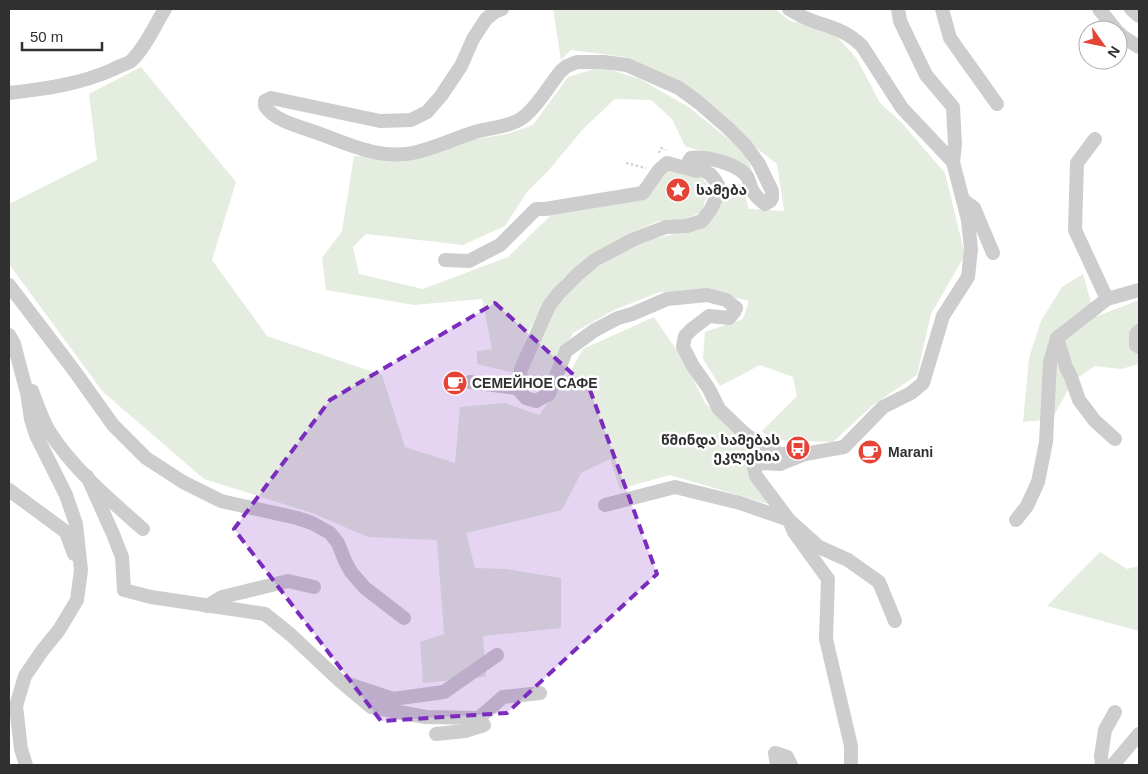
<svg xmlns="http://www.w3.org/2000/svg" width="1148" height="774" font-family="Arial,'Noto Sans Georgian',sans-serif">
  <rect width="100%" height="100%" fill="#fff"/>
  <g fill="#e4eddf">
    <polygon points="553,9 775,9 790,21 833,32 857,59 880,103 901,122 945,173 965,255 931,314 917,375 873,405 833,442 772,440 762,431 797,396 793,377 760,365 720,386 703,359 705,332 743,319 749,301 707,291 660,292 614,310 573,333 546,381 530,383 525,372 548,316 582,277 640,242 700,228 726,186 741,184 749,209 784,211 777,164 750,143 716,108 680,82 625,57 571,50 561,60"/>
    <polygon points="141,67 236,182 212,260 267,336 382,375 405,447 455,463 460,407 505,403 539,415 565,381 583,349 654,317 684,361 705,403 745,440 778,456 744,462 775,506 670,475 620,489 610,459 581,473 562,510 466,533 475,568 507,569 561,578 561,628 483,636 486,677 423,683 420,642 444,634 437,540 368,537 312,513 204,479 103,392 9,264 9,204 97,160 89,94"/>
    <polygon points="601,67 640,79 690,108 743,151 752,170 724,158 685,146 672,119 651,100 615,99 584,128 548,171 527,192 505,226 463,245 366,234 353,247 359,274 423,289 508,257 550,216 542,209 638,190 660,163 695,173 711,186 701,212 683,221 659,221 630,233 608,250 563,278 529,330 514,373 477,364 477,351 492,349 482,299 414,305 326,290 322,258 342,231 354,156 394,159 464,141 507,134 533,125 568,77"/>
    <polygon points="1083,274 1095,317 1139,300 1139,364 1121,369 1095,366 1073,381 1052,419 1023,422 1029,358 1041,321 1062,287"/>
    <polygon points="1100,552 1127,569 1139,566 1139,631 1047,606"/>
  </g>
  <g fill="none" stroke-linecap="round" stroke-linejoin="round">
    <g stroke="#cdcdcd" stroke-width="2" stroke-dasharray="2.5 2.5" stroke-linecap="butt">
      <polyline points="659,153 661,148 666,150"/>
      <polyline points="626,163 646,168"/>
    </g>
    <g stroke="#cdcdcd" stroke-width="14">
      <path d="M502,9L496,11L486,19L473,39L461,66L441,96L427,112L411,120L380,121L276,99L271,98L265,101V106C274,121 301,127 318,133C349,145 384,161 417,152C437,147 456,138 475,132C493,127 515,127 528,113C541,101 550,84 561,71L567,66L577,62H604L627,65L679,88L698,102L728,128L746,146L759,164L772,191V198L770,201L765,204C760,200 755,196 752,190C750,185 749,179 746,175C735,163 706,156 691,158L689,161L690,164L710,174L715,180L718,185L717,196L711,209L702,221L687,226L666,227L634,239L595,260L578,274L558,294L549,306L521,369L517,388L526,398L536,401L549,394L566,351L595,330L618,318L632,314L667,299L707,295L726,300L736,308L734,312L729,318L709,316L692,329L685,336L683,347L693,366L709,389L719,409L743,432L759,445L780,454H805"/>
      <path d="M789,9C793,11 798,14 803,17C825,27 843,27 862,46L902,108L953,162"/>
      <polyline points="942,9 950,38 997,104"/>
      <polyline points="1099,9 1116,30"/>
      <polyline points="1131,9 1139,16"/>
      <polyline points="1118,32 1123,37 1139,47"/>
      <path d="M9,93C45,89 81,84 114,69C119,66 127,64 131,61C144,50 156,23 165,9"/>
      <polyline points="1095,139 1077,163 1075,230 1107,299"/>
      <polyline points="963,200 974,208 993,253"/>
      <polyline points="445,260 469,261 500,245 536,209 545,209 643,193 659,170 667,163 697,171"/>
      <polyline points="9,285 73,369 113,425 146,458 183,482 221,501 297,518 312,523 330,533 338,543 345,561 351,572 365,588 404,618"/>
      <polyline points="1139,331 1136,334 1136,345 1139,347"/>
      <polyline points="9,335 14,344 27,393 31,419 36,435 66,495 76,524 81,570 77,600 59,630 42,651 25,676 16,706 21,749 26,765"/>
      <polyline points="1057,338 1066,367 1071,377 1079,400 1095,421 1115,439"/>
      <polyline points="470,382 517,388"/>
      <path d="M32,391C37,404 42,419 49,431C73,469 110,500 143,529"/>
      <polyline points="87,476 113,534 122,557 124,590 151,597 265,614 291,635 340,681 371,707 426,717 479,718 503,697 540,693"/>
      <polyline points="9,490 66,532 74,554"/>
      <polyline points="605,505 675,487 740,503 789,520 819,547 848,560 879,582 895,621"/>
      <polyline points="1016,520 1027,506 1038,482 1046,442 1050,362 1057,338 1107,299 1139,290"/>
      <polyline points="207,606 222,597 288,581 314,587"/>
      <polyline points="348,684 393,699 444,692 497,655"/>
      <polyline points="436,734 465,731 484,725 479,719"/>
      <polyline points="777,765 775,753 787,757 791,765"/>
      <polyline points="851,765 851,746 826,639 828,579 794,532 789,520 756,476 754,467 761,463 780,464 805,454 844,447 883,407 911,393 923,383 943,316 968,277 971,249 968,220 953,162 955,145 953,107 926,75 900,21 898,9"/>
      <polyline points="1102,765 1101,756 1105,730 1115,712"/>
      <polyline points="1113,765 1139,734"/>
    </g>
  </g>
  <path fill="#7b2cbf" fill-opacity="0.2" stroke="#7b2cbf" stroke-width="4" stroke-dasharray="10 6" stroke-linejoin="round" d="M495,303L590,390L657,574L507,713L381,721L234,529L330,400Z"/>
  <defs>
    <symbol id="sight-disc" viewBox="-11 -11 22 22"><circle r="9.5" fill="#e54335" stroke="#fff"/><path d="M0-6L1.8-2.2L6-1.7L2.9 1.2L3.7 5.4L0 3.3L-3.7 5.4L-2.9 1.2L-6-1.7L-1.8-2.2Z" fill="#fff"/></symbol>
    <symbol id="cafe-disc" viewBox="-11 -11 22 22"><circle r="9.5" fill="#e54335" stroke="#fff"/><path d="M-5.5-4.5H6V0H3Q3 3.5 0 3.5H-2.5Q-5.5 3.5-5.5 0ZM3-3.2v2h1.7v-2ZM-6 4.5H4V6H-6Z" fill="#fff"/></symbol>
    <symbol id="bus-disc" viewBox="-11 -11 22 22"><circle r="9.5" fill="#e54335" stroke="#fff"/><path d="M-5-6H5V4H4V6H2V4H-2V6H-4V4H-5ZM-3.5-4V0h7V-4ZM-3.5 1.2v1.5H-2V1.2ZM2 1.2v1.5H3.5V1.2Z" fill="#fff"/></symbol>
  </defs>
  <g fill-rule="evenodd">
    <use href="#sight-disc" x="664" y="176" width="28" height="28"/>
    <use href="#cafe-disc" x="441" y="369" width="28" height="28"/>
    <use href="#bus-disc" x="784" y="434" width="28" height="28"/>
    <use href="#cafe-disc" x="856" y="438" width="28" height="28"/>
  </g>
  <g text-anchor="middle" stroke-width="5" stroke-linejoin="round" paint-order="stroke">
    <g font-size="14" font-weight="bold" fill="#303030" stroke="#fff" text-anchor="start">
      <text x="696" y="195">სამება</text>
      <text x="472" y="388">СЕМЕЙНОЕ САФЕ</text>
      <text x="780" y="445" text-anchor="end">წმინდა სამებას<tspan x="780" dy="16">ეკლესია</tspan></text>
      <text x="888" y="457">Marani</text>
    </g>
  </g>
  <rect width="1148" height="774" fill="none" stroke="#303030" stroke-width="20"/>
  <g transform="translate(1103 45) rotate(123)"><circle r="24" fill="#ffffff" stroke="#acacac"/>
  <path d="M0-4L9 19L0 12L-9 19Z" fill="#e54335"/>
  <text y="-8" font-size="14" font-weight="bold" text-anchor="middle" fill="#303030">N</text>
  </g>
  <path d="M22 42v8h80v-8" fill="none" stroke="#303030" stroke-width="2.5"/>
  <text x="30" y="42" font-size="15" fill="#303030" stroke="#ffffff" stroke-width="4" paint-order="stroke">50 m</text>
</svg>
